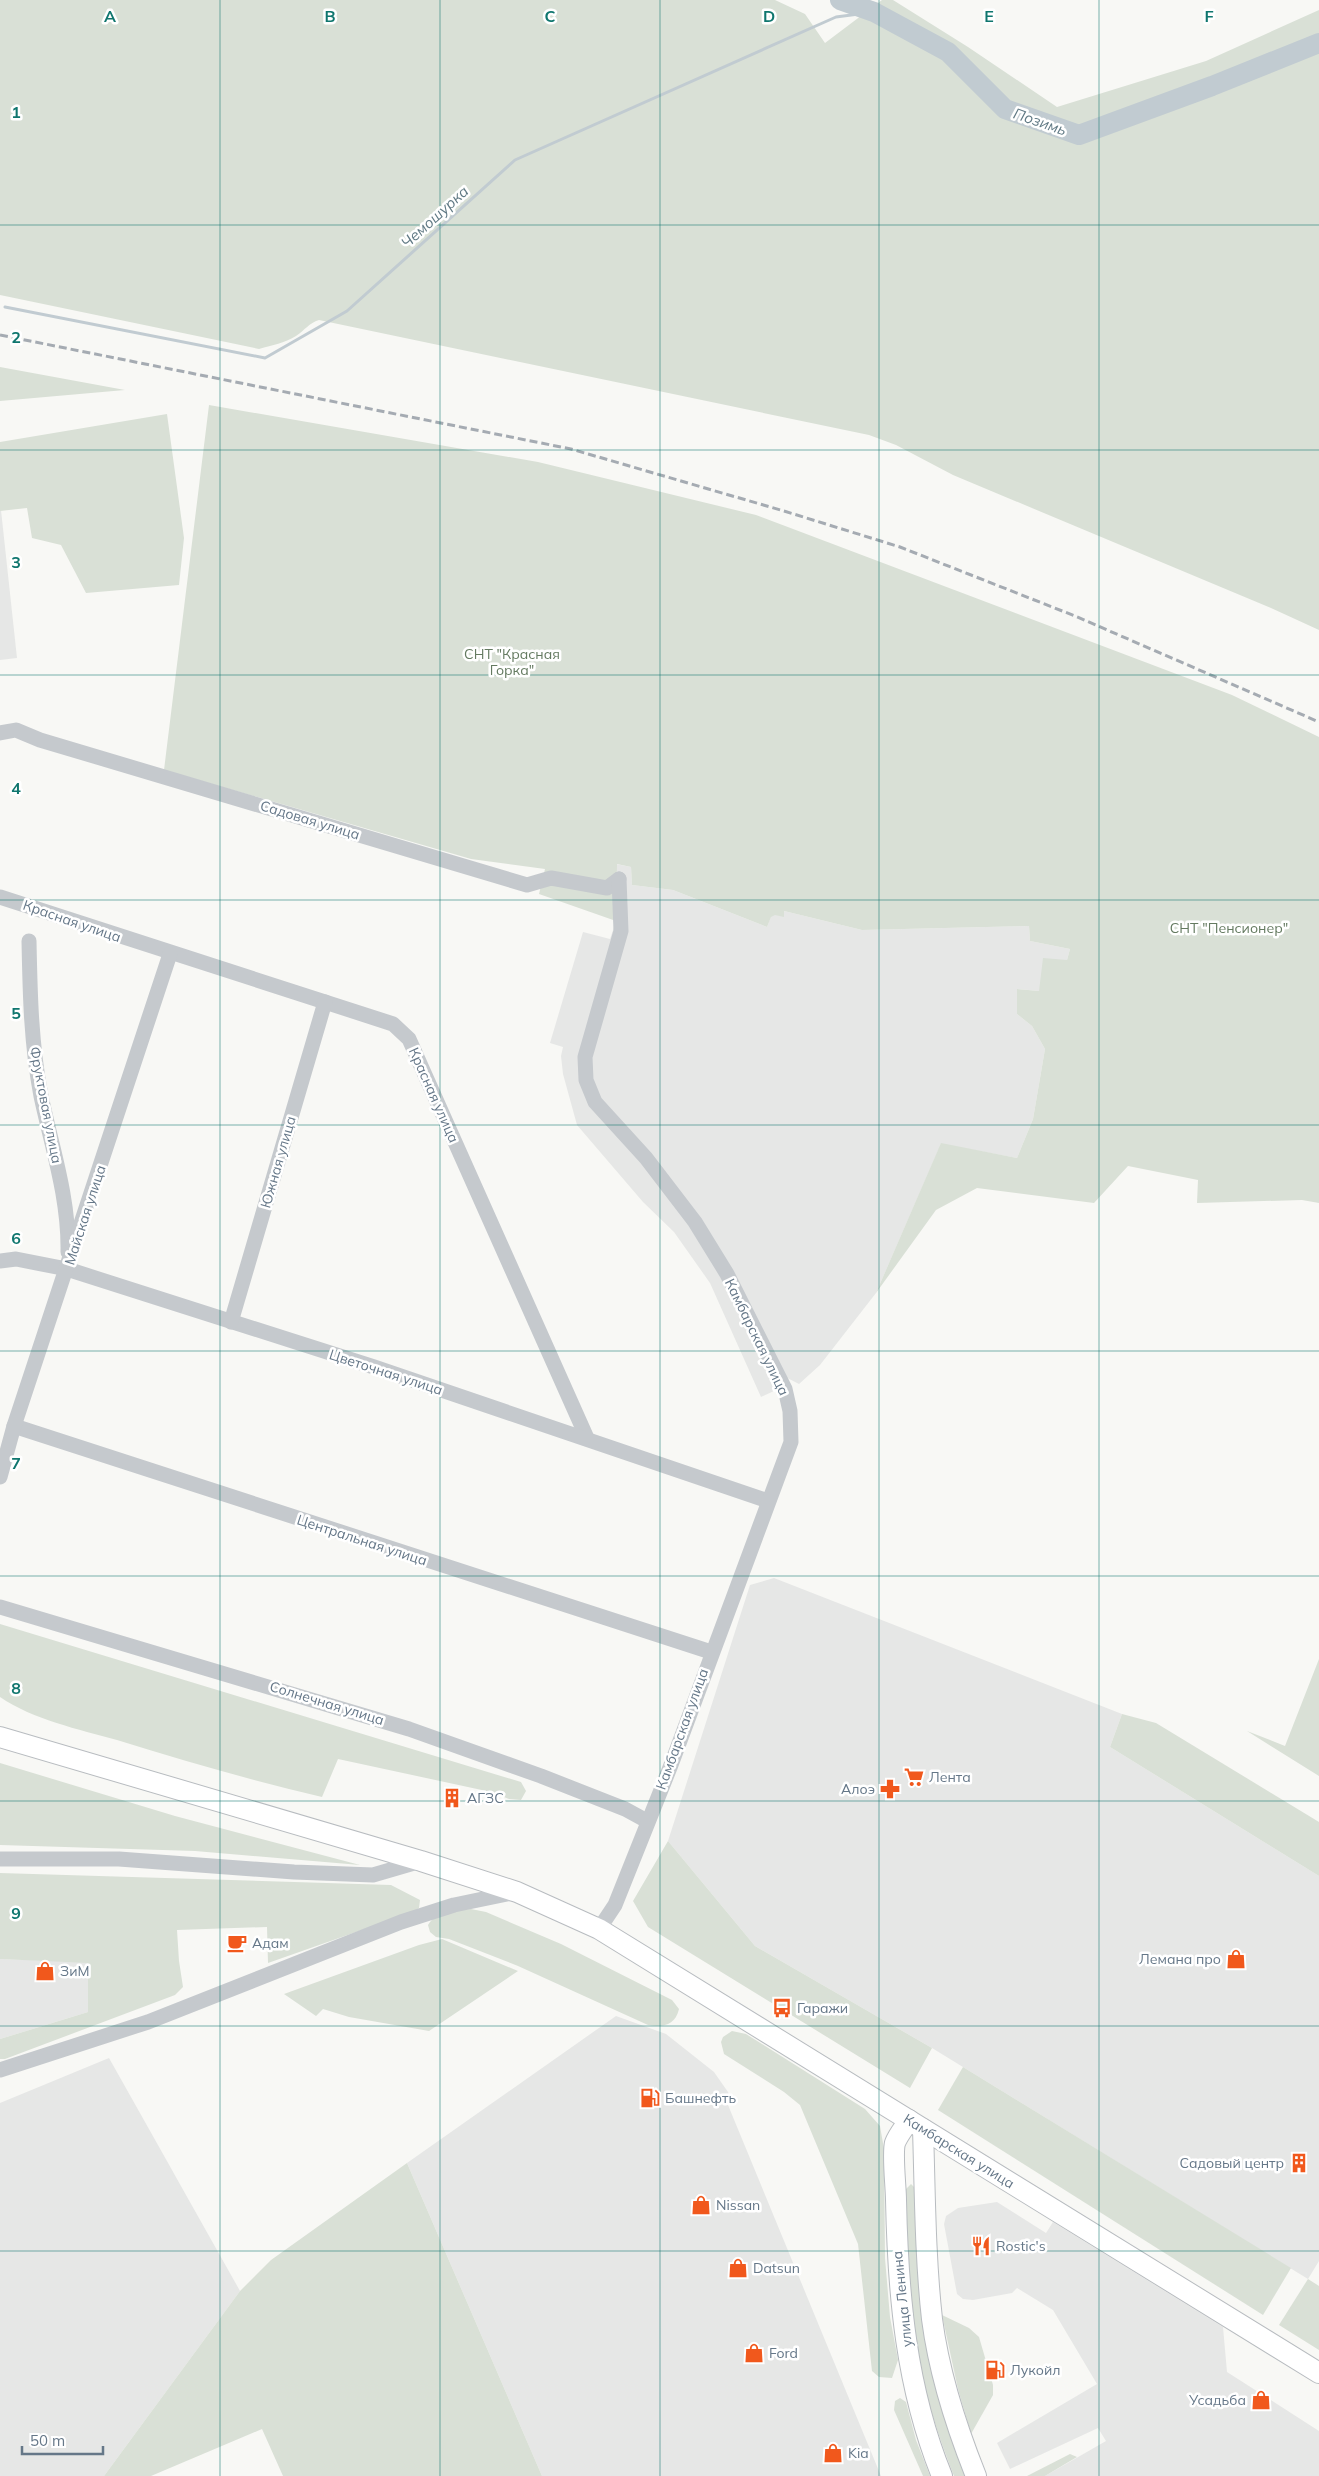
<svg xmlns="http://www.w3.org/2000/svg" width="1319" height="2476" font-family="Mulish,sans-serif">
  <rect width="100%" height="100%" fill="#f8f8f5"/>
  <g fill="#e6e7e6">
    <polygon points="1,510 17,658 0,660 0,511"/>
    <polygon points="616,864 631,867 632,885 673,890 767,927 771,916 784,911 862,930 1029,926 1030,941 1070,949 1067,960 1039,991 1018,989 1017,1014 1032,1026 1045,1049 1033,1119 1017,1158 941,1144 876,1293 820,1365 799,1384 766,1367 774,1391 761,1397 710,1283 674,1232 643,1202 577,1125 563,1074 561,1056 563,1047 550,1043 583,932 610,939 616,921"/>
    <polygon points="774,1578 1122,1714 1110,1747 1319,1876 1319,2261 1308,2279 932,2048 755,1946 668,1841 750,1585"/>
    <polygon points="0,1959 88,1962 88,2012 0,2039"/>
    <polygon points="616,2016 666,2034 714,2072 728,2092 732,2101 728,2105 881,2476 542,2476 407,2163"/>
    <polygon points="109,2058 240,2291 104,2476 0,2476 0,2103"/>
    <polygon points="997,2202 1046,2233 1053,2222 1223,2327 1227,2372 1319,2431 1319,2476 1045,2476 1106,2441 1098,2428 1010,2469 997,2443 1097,2384 1053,2310 1017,2288 1012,2293 973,2300 963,2299 957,2294 944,2224 946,2216 958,2208"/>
  </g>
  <g fill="#d9e0d6">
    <path d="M0,0H775L805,14L825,43L882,0H893L968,47L1057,107L1206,61L1319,10V630L1271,608L953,475L896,445L869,435L319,320C309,323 305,330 296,336C284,343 273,345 259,349L0,295Z"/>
    <polygon points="0,367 125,390 0,401"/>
    <polygon points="209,405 538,462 756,515 1232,695 1319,737 1319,1203 1302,1200 1197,1203 1198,1180 1128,1166 1094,1203 977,1188 936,1210 876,1293 941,1143 1017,1158 1033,1119 1045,1049 1032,1026 1017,1014 1017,989 1039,991 1043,958 1067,960 1070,949 1030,941 1029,926 862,930 784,911 784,917 775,915 771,917 767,927 673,890 632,885 631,867 617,864 616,921 539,894 545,869 471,859 164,770"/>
    <polygon points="167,414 184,538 179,585 86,593 61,545 32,538 27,508 0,511 0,442"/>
    <path d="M0,1624L521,1782L526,1791L521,1800L509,1799L491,1792L338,1759L322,1797C253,1781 185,1761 117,1740C78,1729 34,1720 0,1697Z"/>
    <polygon points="1319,1659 1319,1776 1247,1731 1285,1746"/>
    <polygon points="1122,1714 1156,1723 1319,1822 1319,1876 1110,1747"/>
    <polygon points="0,1763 175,1816 360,1865 195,1851 0,1845"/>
    <polygon points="668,1841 755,1946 932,2048 910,2088 648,1927 633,1901"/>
    <polygon points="0,1873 391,1885 420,1900 419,1908 413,1912 268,1963 267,1927 177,1930 179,1961 183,1987 175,1995 5,2059 0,2059 0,2039 88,2012 88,1963 0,1959"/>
    <path d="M471,1909L486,1912L561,1944L672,2000L679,2009C675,2026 663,2027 648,2025L518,1966L449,1939L436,1937L430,1932L428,1925C438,1910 454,1911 471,1909Z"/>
    <polygon points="442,1939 518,1971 429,2031 349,2017 323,2009 316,2016 284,1994 419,1945"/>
    <polygon points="732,2031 746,2034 865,2109 880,2126 884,2149 885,2258 890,2317 898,2360 892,2378 879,2377 872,2371 858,2244 800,2105 784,2092 724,2054 721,2042 723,2037"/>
    <polygon points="963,2067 1291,2268 1263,2315 938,2110"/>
    <polygon points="407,2163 542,2476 283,2476 262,2429 151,2476 104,2476 240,2291 271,2260"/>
    <path d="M911,2184L915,2188L966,2476H954C933,2422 915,2364 910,2305C907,2267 906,2228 905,2190Z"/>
    <polygon points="1308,2279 1319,2286 1319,2350 1279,2325"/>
    <polygon points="942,2315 969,2328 979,2337 993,2385 993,2395 971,2434 958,2389"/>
    <polygon points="900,2398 906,2402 916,2440 930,2476 923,2476 894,2410 895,2401"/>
    <polygon points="1070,2454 1077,2457 1045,2476 1027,2476"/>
  </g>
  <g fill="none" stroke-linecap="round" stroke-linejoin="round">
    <polyline stroke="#c1cbd1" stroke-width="3" points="5,307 265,358 347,311 515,160 836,17 874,12"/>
    <polyline stroke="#c1cbd1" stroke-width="20" points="840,0 874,12 948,52 1005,109 1079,135 1212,86 1319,43"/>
    <defs>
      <g id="major">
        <polyline points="0,1737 421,1861 517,1892 599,1929 1319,2373"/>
        <path d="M909,2120C905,2127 898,2135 895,2143C892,2154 896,2187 896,2200C898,2295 906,2388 942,2476"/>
        <path d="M923,2129C925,2192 925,2256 932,2319C939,2373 956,2426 976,2476"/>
      </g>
    </defs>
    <use href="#major" stroke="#b8bcc0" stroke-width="22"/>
    <g stroke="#c5c9cd" stroke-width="15">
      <polyline points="0,733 16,730 40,740 527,885 551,878 607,888 619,879"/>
      <polyline points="0,897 393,1024 409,1039 587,1438"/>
      <path d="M29,941C30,993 31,1044 41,1096C52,1148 69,1198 68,1252"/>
      <polyline points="0,1261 16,1259 67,1269 374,1367 768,1501"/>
      <polyline points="231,1322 325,1002"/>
      <polyline points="14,1426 711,1652"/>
      <polyline points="0,1477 14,1426 170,954"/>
      <polyline points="0,1607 409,1729 541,1776 625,1809 647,1821"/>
      <polyline points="0,1859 119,1859 294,1872 373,1875 421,1861"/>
      <polyline points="599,1929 615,1905 671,1765 791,1442 790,1411 785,1389 727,1274 695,1222 646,1158 595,1102 586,1080 585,1057 621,931 619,879"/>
      <polyline points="0,2070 148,2022 401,1922 454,1905 517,1892"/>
    </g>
    <use href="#major" stroke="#fff" stroke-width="20"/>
    <polyline stroke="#a5abb2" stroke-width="3" stroke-dasharray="8 4" stroke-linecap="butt" points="0,335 571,449 784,511 900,547 1075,616 1319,722"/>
  </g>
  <path fill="none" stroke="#0f766e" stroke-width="1" stroke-opacity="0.55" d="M220,0V2476M440,0V2476M660,0V2476M879,0V2476M1099,0V2476M0,225H1319M0,450H1319M0,675H1319M0,900H1319M0,1125H1319M0,1351H1319M0,1576H1319M0,1801H1319M0,2026H1319M0,2251H1319"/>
  <defs>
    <symbol id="supermarket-bare" viewBox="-9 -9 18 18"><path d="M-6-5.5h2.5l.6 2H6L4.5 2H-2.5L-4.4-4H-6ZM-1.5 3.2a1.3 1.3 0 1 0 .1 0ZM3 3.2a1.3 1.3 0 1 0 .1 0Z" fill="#f1581c" stroke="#fff" stroke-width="2.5" paint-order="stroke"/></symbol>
    <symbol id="pharmacy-bare" viewBox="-9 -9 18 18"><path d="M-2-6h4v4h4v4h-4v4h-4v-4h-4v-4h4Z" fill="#f1581c" stroke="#fff" stroke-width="2.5" paint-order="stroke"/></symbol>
    <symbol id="building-bare" viewBox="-9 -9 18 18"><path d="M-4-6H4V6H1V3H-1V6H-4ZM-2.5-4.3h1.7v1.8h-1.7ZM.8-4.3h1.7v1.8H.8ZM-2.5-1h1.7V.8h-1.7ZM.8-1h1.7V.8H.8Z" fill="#f1581c" stroke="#fff" stroke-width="2.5" paint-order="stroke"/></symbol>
    <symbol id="cafe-bare" viewBox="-9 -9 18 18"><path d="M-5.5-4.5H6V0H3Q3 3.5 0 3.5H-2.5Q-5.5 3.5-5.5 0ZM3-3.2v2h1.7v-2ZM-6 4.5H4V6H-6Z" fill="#f1581c" stroke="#fff" stroke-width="2.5" paint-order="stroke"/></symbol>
    <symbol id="shop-bare" viewBox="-9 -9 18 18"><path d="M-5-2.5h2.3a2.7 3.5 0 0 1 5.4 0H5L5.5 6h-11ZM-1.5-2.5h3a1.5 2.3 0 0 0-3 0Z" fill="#f1581c" stroke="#fff" stroke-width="2.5" paint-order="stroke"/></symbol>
    <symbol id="bus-bare" viewBox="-9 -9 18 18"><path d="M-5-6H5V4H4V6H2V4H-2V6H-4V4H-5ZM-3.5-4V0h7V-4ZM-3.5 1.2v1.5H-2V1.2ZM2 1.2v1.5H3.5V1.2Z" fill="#f1581c" stroke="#fff" stroke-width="2.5" paint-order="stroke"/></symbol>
    <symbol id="fuel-bare" viewBox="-9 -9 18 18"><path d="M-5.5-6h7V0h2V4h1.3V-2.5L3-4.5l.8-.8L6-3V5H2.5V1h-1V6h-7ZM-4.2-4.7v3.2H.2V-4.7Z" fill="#f1581c" stroke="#fff" stroke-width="2.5" paint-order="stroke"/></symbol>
    <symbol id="restaurant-bare" viewBox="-9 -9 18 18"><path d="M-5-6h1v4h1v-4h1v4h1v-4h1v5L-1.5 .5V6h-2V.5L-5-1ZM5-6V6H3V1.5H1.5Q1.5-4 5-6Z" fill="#f1581c" stroke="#fff" stroke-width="2.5" paint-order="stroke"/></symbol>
  </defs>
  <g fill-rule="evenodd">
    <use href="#supermarket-bare" x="900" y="1763" width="28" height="28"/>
    <use href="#pharmacy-bare" x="876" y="1775" width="28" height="28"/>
    <use href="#building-bare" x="438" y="1784" width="28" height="28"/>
    <use href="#cafe-bare" x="223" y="1929" width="28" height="28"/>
    <use href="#shop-bare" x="1222" y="1945" width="28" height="28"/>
    <use href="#shop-bare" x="31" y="1957" width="28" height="28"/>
    <use href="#bus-bare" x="768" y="1994" width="28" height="28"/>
    <use href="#fuel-bare" x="636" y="2084" width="28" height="28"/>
    <use href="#building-bare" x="1285" y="2149" width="28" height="28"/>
    <use href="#shop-bare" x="687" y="2191" width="28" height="28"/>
    <use href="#restaurant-bare" x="967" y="2232" width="28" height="28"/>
    <use href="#shop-bare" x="724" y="2254" width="28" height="28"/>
    <use href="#shop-bare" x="740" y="2339" width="28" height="28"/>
    <use href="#fuel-bare" x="981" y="2356" width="28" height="28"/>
    <use href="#shop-bare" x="1247" y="2386" width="28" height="28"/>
    <use href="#shop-bare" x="819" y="2439" width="28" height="28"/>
  </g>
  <g text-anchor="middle" stroke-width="5" stroke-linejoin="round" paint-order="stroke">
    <g font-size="14" fill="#647a60" stroke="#fff">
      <text x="512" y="659">СНТ "Красная<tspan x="512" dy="16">Горка"</tspan></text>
      <text x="1229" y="933">СНТ "Пенсионер"</text>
    </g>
    <g font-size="14" fill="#657788" stroke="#fff">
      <text transform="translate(310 820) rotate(17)" y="5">Садовая улица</text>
      <text transform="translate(72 921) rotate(19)" y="5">Красная улица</text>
      <text transform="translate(434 1095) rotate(66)" y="5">Красная улица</text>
      <text transform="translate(46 1105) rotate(79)" y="5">Фруктовая улица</text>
      <text transform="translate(278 1162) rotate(-74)" y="5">Южная улица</text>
      <text transform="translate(85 1215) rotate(-72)" y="5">Майская улица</text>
      <text transform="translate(757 1337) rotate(64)" y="5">Камбарская улица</text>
      <text transform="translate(386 1372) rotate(18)" y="5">Цветочная улица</text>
      <text transform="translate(362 1540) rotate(18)" y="5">Центральная улица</text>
      <text transform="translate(327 1703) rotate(17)" y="5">Солнечная улица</text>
      <text transform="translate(682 1729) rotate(-70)" y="5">Камбарская улица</text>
      <text transform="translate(959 2151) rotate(32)" y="5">Камбарская улица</text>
      <text transform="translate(902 2299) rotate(-96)" y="5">улица Ленина</text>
    </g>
    <g font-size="14" fill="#657788" stroke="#fff" text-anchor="start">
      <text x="929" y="1782">Лента</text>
      <text x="875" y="1794" text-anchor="end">Алоэ</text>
      <text x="467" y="1803">АГЗС</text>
      <text x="252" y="1948">Адам</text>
      <text x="1221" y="1964" text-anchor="end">Лемана про</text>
      <text x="60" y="1976">ЗиМ</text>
      <text x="797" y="2013">Гаражи</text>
      <text x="665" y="2103">Башнефть</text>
      <text x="1284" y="2168" text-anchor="end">Садовый центр</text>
      <text x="716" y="2210">Nissan</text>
      <text x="996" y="2251">Rostic's</text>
      <text x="753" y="2273">Datsun</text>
      <text x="769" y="2358">Ford</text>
      <text x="1010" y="2375">Лукойл</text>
      <text x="1246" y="2405" text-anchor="end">Усадьба</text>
      <text x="848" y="2458">Kia</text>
    </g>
    <g font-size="15" font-style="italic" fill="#607984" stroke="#fff">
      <text transform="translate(1040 122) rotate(19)" y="5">Позимь</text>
      <text transform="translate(435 217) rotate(-42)" y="5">Чемошурка</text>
    </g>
  </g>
  <g font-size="16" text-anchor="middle" font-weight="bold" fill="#0f766e" stroke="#fff" stroke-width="5" stroke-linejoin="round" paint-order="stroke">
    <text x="110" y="22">A</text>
    <text x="330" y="22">B</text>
    <text x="550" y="22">C</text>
    <text x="769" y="22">D</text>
    <text x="989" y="22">E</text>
    <text x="1209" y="22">F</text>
    <text x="16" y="118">1</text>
    <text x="16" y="343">2</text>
    <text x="16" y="568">3</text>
    <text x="16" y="794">4</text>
    <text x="16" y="1019">5</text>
    <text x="16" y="1244">6</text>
    <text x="16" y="1469">7</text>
    <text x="16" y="1694">8</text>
    <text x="16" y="1919">9</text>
  </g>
  <path d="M22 2446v8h81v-8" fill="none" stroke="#657788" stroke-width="2.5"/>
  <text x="30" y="2446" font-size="15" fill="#657788" stroke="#ffffff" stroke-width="4" paint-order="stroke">50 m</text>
</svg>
